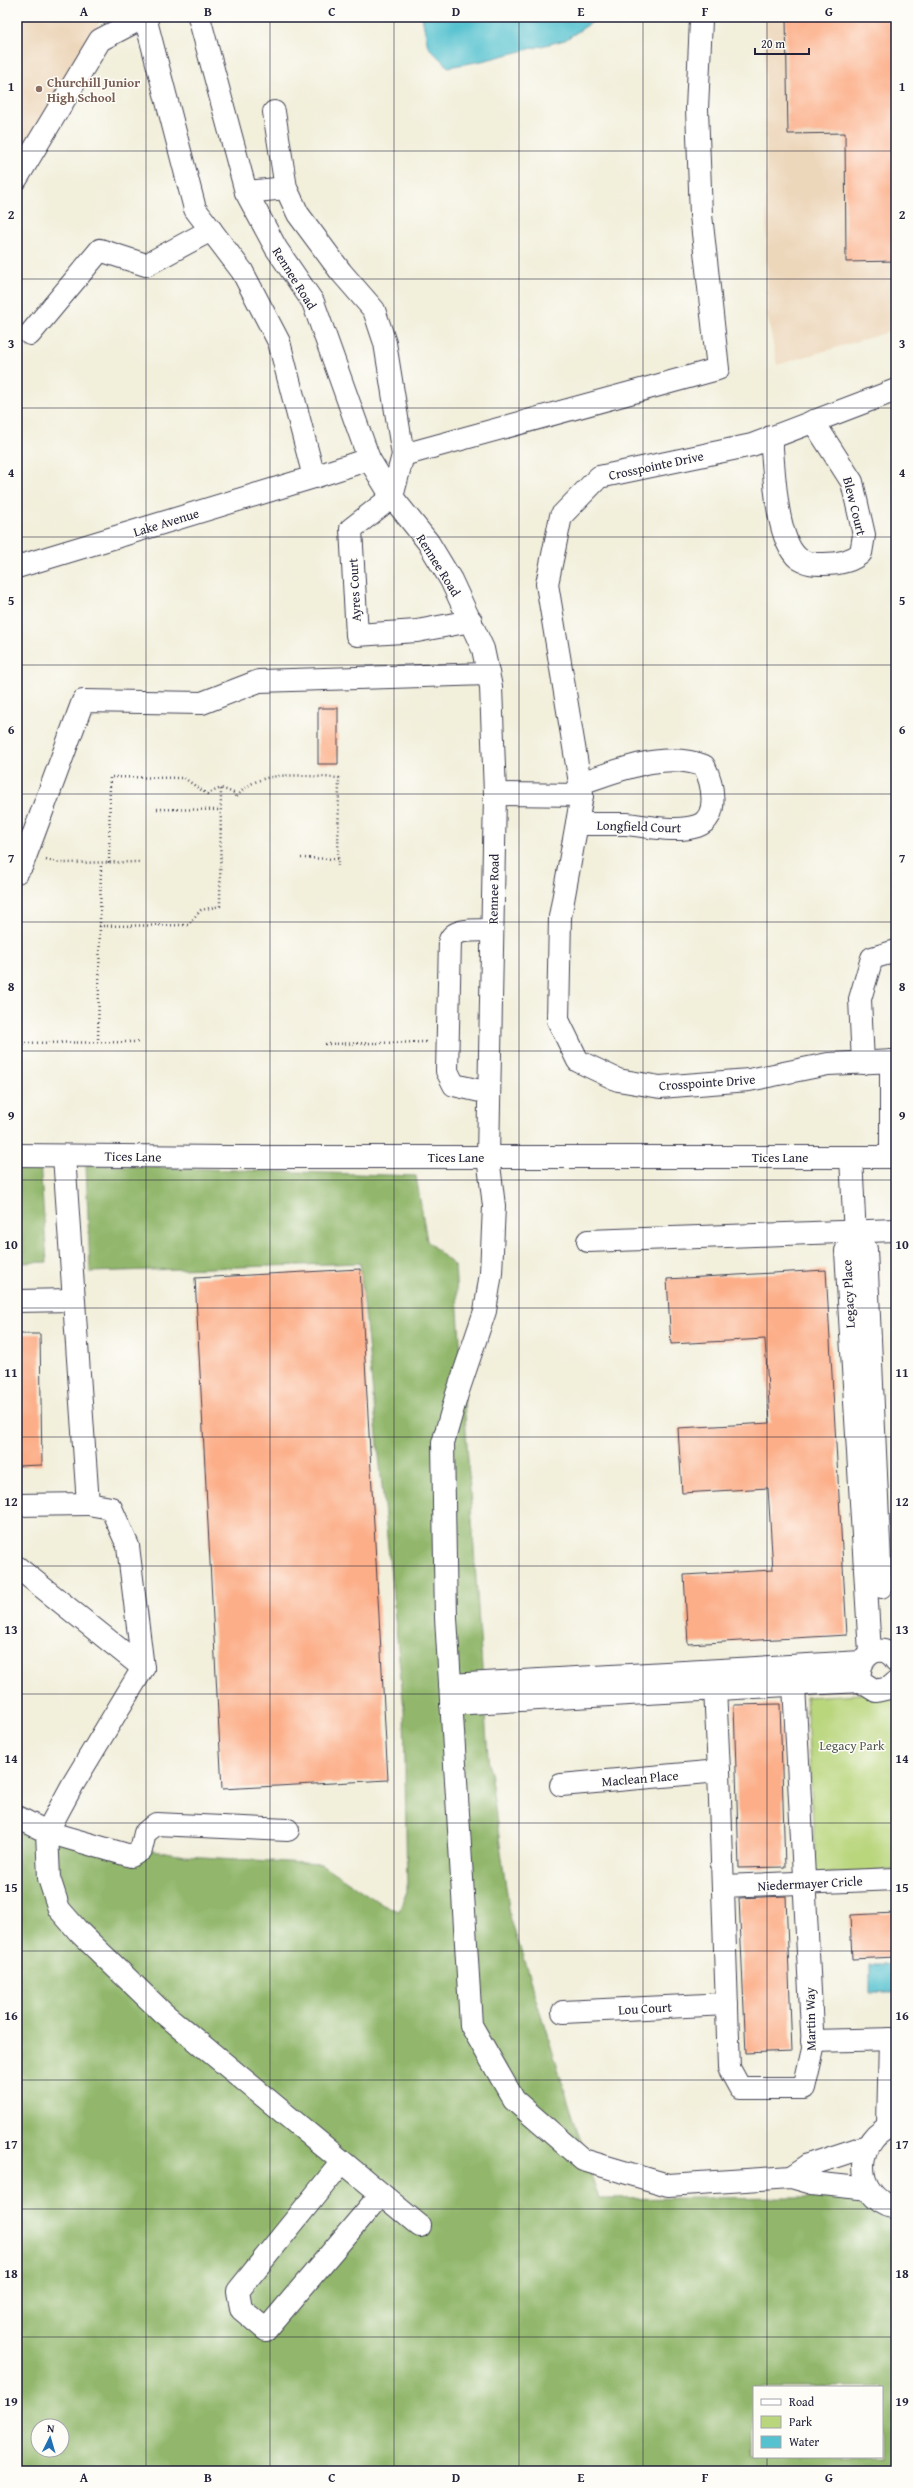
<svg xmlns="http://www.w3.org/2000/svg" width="913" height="2488" font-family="'Gentium Book Plus',serif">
  <rect width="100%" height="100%" fill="#fdfcf7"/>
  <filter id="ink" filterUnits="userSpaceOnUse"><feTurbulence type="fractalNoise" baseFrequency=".025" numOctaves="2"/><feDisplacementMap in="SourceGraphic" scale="8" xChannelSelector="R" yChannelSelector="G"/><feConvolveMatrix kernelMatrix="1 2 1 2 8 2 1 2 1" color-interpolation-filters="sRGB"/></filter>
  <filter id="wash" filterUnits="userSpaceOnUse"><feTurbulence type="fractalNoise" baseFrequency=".012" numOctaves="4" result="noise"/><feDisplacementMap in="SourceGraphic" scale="16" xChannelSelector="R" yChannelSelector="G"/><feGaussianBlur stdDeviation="0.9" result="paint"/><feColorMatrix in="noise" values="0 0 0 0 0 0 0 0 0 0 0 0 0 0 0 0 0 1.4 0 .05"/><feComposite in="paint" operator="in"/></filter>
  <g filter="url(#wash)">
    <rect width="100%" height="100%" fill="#f2efdb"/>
    <g fill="#edd7bb">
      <polygon points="17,17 103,17 17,161"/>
      <polygon points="765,17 896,17 896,330 777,365 767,314"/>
    </g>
    <polygon fill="#b9d67d" stroke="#6e7c5c" points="896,1692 896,1870 816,1874 806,1697"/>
    <g fill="#92b76c" stroke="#5a6c54" fill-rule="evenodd">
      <polygon points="17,1162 40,1162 47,1262 17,1263"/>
      <path d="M86,1165L416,1176L427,1241L455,1266L488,1757L510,1916L599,2199L896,2196V2471H17V1818L123,1846L185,1856L321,1864L383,1905L399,1911L407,1891L404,1709L360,1263L90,1272ZM754,2387H882V2457H754ZM38,2426H62V2450H38Z"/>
    </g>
    <g fill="#56c2d0" stroke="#3c7286">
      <polygon points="422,17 600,17 565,40 482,61 448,67 428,47"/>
      <rect x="870" y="1965" width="26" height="27"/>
    </g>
    <g id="blocks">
      <g fill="#fcae88">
        <polygon points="786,17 896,17 896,261 846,262 845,133 788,134"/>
        <rect x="318" y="708" width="20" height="56"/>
        <polygon points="360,1269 388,1780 222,1789 195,1278"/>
        <polygon points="826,1270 847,1635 688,1644 684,1575 773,1570 768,1488 682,1493 678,1428 770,1423 765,1339 671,1344 667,1279"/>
        <polygon points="17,1334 40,1334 42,1465 17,1466"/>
        <polygon points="780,1704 785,1867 739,1868 734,1705"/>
        <polygon points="786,1896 792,2051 746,2053 739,1898"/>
        <polygon points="896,1913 896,1957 852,1959 850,1915"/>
      </g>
    </g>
  </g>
  <g filter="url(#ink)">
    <use href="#blocks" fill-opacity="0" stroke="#414153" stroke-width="1"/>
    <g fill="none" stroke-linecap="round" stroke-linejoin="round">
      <defs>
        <g id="minor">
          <polyline points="199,17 246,192 276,248 313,302 369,459 392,497 428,542 451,580 483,649 491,687 495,794 488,1157 494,1206 491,1273 485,1311 457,1394 443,1443 446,1618 471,2025 514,2100 583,2160 668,2185 791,2177 812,2183 869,2189"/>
          <polyline points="274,112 286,188 298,214 341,272 374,310 385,343 403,455 392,497 351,529 357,635 417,631 471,621"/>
          <polyline points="17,178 100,40 144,17"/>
          <polyline points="246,192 286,188"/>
          <polyline points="30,334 100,250 146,265 211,230"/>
          <polyline points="896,390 752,445 599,477 561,516 547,584 582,795 560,917 558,1020 578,1061 618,1080 660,1087 749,1080 828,1064 896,1061"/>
          <path d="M771,437C774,466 775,539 798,558C806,564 814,564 824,564C837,564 852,561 861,553L864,535L852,482L813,421"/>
          <polyline points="403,455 718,369 701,215 697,109 701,20"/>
          <polyline points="314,477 369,459"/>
          <polyline points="17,567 314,477 279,342 242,271 195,209 145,17"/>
          <polyline points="495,794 582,795"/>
          <path d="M577,824C593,824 610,824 626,824C648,826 676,833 697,826C721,818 712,781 704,766C664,750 619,771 580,783"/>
          <polyline points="17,872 22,865 40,817 83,701 202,703 259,681 488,674"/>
          <polyline points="891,1061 891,1157"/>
          <polyline points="863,1063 860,999 872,958 896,951"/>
          <path d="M489,1093L454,1085L447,1071L450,940C455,927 481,931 492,930"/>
          <polyline points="17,1155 227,1157 896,1157"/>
          <polyline points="851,1157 855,1236"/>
          <polyline points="855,1236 846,1251 870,1653"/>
          <polyline points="855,1236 866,1249 881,1587"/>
          <polyline points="588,1241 896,1230"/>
          <polyline points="17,1301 72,1300"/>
          <polyline points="88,1504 111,1508 128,1546 143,1668 73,1784 47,1832 49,1878 59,1909 79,1932 162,2012 420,2226"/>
          <polyline points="17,1505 88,1504 64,1156"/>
          <polyline points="17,1567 143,1668"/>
          <path d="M896,1661C883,1639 856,1655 860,1681L876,1691L889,1688L896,1682"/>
          <polyline points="450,1685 862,1662"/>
          <polyline points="715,1689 719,1771 729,2068 740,2088 804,2088 813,2049 794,1685"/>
          <polyline points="451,1704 860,1681"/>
          <polyline points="561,1785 719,1771"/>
          <polyline points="17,1817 47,1832 131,1856 141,1850 145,1833 156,1824 288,1830"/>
          <polyline points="723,1886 896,1879"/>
          <polyline points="563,2012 727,2004"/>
          <polyline points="812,2041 896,2039"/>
          <path d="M896,2124C853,2135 851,2197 896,2208"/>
          <polyline points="888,2126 890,2039"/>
          <polyline points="342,2162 238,2291 241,2309 266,2330 381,2194"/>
          <polyline points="791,2177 809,2165 867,2146"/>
        </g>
      </defs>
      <use href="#minor" stroke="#414153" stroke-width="24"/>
      <g stroke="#414153" stroke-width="2.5" stroke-dasharray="1 3" stroke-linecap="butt">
        <polyline points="157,809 221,810"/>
        <polyline points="301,858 338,859"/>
        <polyline points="46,860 60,863 141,862"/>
        <path d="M109,863L110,777L184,778L207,794L221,788L234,793L236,798C258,766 306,777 339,778L338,866"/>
        <polyline points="99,926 188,925 201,910 220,906 221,788"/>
        <polyline points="17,1043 138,1042"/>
        <polyline points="98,1043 101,863"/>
        <polyline points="325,1044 427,1042"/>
      </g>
      <use href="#minor" stroke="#fff" stroke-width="22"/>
    </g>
  </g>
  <path fill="none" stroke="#22223b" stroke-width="1" stroke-opacity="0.55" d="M146,17V2471M270,17V2471M394,17V2471M519,17V2471M643,17V2471M767,17V2387M17,151H896M17,279H896M17,408H896M17,537H896M17,665H896M17,794H896M17,922H896M17,1051H896M17,1180H896M17,1308H896M17,1437H896M17,1566H896M17,1694H896M17,1823H896M17,1951H896M17,2080H896M17,2209H896M17,2337H896M767,2457V2471"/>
  <circle fill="#8d6e63" stroke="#fdfcf7" stroke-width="1.5" cx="39" cy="89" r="4"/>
  <g text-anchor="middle" stroke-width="3" stroke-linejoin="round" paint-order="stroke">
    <g font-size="13" font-weight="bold" fill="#785e54" stroke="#fdfcf7" text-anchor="start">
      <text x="47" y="87">Churchill Junior<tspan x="47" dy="15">High School</tspan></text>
    </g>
    <g font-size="13" fill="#22223b" stroke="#fdfcf7">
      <text transform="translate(295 278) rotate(58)" y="5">Rennee Road</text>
      <text transform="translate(656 465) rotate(-12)" y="5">Crosspointe Drive</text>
      <text transform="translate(855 506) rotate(76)" y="5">Blew Court</text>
      <text transform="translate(166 522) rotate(-17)" y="5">Lake Avenue</text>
      <text transform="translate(439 565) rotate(58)" y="5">Rennee Road</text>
      <text transform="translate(354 590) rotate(-93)" y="5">Ayres Court</text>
      <text transform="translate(639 826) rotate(2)" y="5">Longfield Court</text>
      <text transform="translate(493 889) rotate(-89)" y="5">Rennee Road</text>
      <text transform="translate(707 1082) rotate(-4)" y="5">Crosspointe Drive</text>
      <text transform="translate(133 1156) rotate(1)" y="5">Tices Lane</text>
      <text x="456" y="1162">Tices Lane</text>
      <text x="780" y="1162">Tices Lane</text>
      <text transform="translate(848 1294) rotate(-93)" y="5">Legacy Place</text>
      <text transform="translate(640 1778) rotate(-5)" y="5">Maclean Place</text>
      <text transform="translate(810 1883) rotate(-3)" y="5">Niedermayer Cricle</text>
      <text transform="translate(645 2008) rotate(-3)" y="5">Lou Court</text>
      <text transform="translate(810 2019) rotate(-91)" y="5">Martin Way</text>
    </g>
    <g font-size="13" fill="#4f584f" stroke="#fdfcf7">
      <text x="852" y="1750">Legacy Park</text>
    </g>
  </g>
  <rect width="913" height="2488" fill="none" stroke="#fdfcf7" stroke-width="44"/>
  <rect x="753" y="2386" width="130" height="72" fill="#fdfcf7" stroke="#a5a5ac"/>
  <rect x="761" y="2399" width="20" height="6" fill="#ffffff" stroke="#a5a5ac"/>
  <text x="789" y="2406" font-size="12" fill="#22223b">Road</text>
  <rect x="761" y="2416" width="20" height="12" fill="#b9d67d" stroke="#a5a5ac"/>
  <text x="789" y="2426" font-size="12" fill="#22223b">Park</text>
  <rect x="761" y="2436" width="20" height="12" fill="#56c2d0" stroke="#a5a5ac"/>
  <text x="789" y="2446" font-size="12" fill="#22223b">Water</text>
  <g transform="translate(50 2438) rotate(5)"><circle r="19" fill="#fdfcf7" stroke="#a5a5ac"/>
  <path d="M0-3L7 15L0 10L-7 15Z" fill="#1f6fb2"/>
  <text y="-6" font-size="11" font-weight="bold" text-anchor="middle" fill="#22223b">N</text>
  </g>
  <path d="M755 48v6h54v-6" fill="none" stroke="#22223b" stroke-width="2"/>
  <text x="761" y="48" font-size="12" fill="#22223b" stroke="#fdfcf7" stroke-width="3" paint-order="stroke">20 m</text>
  <rect x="22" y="22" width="869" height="2444" fill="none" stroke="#22223b" stroke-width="1.5"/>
  <g font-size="13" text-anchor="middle" font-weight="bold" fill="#22223b">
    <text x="84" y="16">A</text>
    <text x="208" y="16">B</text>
    <text x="332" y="16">C</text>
    <text x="456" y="16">D</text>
    <text x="581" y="16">E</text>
    <text x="705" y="16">F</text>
    <text x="829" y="16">G</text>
    <text x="11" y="91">1</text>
    <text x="902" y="91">1</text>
    <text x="11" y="219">2</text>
    <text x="902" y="219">2</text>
    <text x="11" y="348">3</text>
    <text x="902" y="348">3</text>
    <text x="11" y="477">4</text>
    <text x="902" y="477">4</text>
    <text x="11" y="605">5</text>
    <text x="902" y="605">5</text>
    <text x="11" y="734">6</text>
    <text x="902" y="734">6</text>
    <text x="11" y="863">7</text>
    <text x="902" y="863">7</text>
    <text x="11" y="991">8</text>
    <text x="902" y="991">8</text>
    <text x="11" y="1120">9</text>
    <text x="902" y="1120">9</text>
    <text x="11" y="1249">10</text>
    <text x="902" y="1249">10</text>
    <text x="11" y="1377">11</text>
    <text x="902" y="1377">11</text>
    <text x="11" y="1506">12</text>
    <text x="902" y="1506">12</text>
    <text x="11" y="1634">13</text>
    <text x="902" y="1634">13</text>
    <text x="11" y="1763">14</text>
    <text x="902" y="1763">14</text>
    <text x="11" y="1892">15</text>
    <text x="902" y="1892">15</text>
    <text x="11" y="2020">16</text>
    <text x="902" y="2020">16</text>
    <text x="11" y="2149">17</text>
    <text x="902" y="2149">17</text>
    <text x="11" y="2278">18</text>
    <text x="902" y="2278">18</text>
    <text x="11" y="2406">19</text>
    <text x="902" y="2406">19</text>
    <text x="84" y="2482">A</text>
    <text x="208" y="2482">B</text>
    <text x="332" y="2482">C</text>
    <text x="456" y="2482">D</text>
    <text x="581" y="2482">E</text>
    <text x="705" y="2482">F</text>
    <text x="829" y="2482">G</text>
  </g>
</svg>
